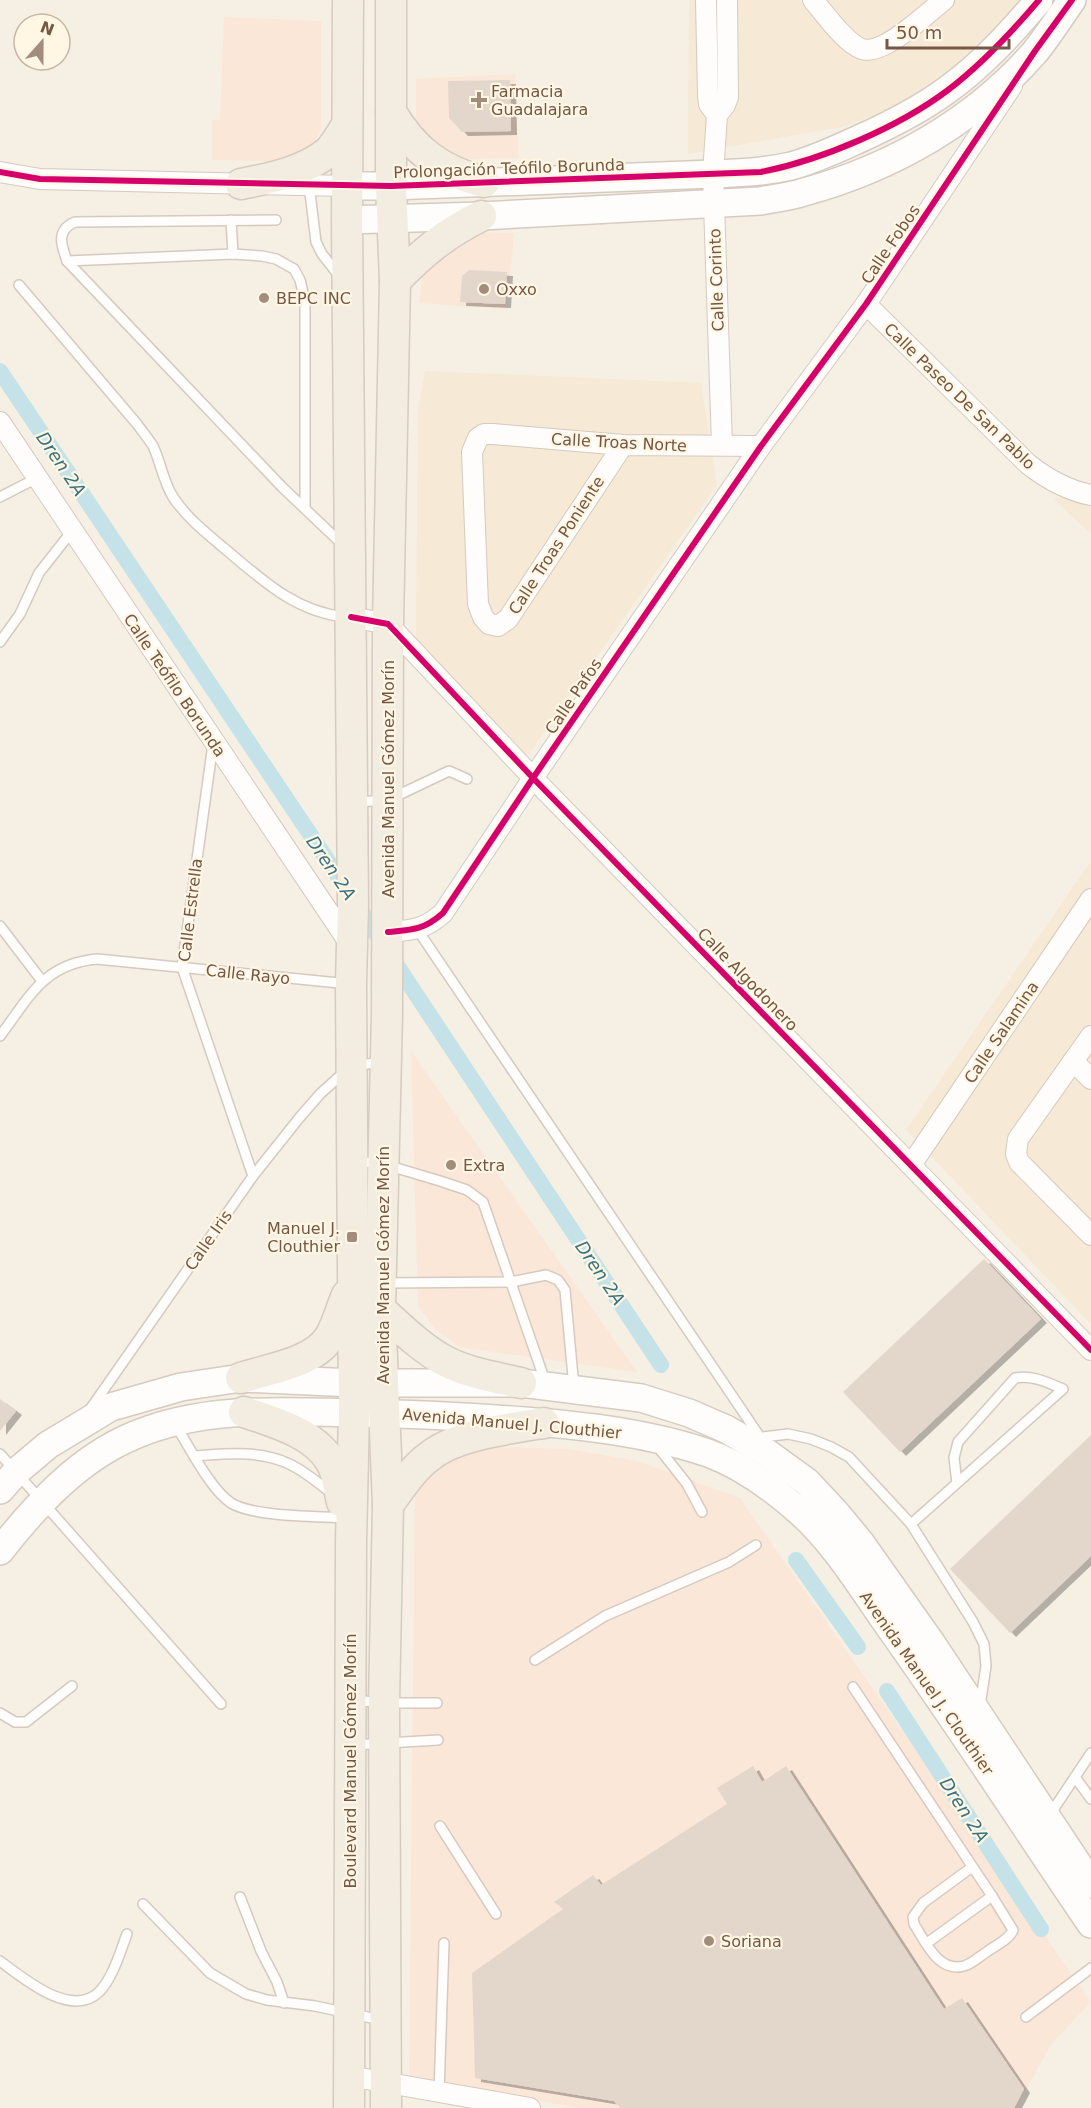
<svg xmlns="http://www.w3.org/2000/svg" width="1091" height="2108" font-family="'DejaVu Sans',sans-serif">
  <defs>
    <filter id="shadow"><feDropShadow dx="6" dy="4" stdDeviation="0" flood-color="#0004"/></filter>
  </defs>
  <rect width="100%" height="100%" fill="#f6efe3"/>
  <g fill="#f6e9d5">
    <polygon points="689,0 1025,0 953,67 898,105 846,126 688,154"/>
    <polygon points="425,371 701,383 717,485 526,758 416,643 418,410"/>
    <polygon points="1091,492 1091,534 1054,499"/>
    <polygon points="1091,861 1091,1324 906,1130"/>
  </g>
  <g fill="#fbe7d8">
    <polygon points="224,17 321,21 321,129 309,156 270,161 212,160 212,119 220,121"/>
    <polygon points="515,74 519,158 456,159 416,128 416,79"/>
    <polygon points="470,232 514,233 507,309 419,303 423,270"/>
    <polygon points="411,1051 637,1372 459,1347 435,1329 418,1306"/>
    <polygon points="496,1447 568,1449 637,1461 740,1498 1091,2002 1052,2043 1016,2108 579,2108 409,2077 415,1487 457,1453"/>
  </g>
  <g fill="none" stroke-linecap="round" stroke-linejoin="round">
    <g stroke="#c4e2e7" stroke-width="16">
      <polyline points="0,371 320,849 661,1365"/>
      <polyline points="796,1560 858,1647"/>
      <polyline points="887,1691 1041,1929"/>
    </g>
  </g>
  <g fill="#e3d7cb" filter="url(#shadow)">
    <polygon points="510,80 511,131 462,132 449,118 448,81"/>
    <polygon points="469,270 507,272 505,304 460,302 462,276"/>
    <polygon points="984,1259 1041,1319 900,1452 843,1392"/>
    <polygon points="0,1399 16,1411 0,1431"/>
    <polygon points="1091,1435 1091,1556 1010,1633 950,1569"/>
    <polygon points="753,1766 762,1782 786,1766 944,2009 962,1998 1024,2089 1014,2108 620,2108 614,2101 475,2078 472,1973 563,1909 554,1902 593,1875 601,1885 727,1804 717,1788"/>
  </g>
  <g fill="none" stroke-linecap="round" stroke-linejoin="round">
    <defs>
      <g id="lane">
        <polyline points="309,185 316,242 322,254 340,277"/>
        <polyline points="231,220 233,254"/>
        <path d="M276,220L75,222C56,230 61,245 67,261L282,487L342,544"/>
        <polyline points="67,261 233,254 262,256 276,259 294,269 300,280 305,301 305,509"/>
        <path d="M19,285L137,424C142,431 148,438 153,446C161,463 163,481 173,497C186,517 206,533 224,548C261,579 295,612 345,617"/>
        <polyline points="0,497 37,478"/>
        <polyline points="0,642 20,614 39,573 72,531"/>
        <polyline points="213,744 182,967 253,1176"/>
        <polyline points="355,802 388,800 449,771 467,779"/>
        <polyline points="0,926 42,981"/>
        <polyline points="417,929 760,1437"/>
        <path d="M0,1036C29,998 43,964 97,959L349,984"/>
        <polyline points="356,1161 383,1164 440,1181 467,1190 483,1202 545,1381"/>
        <polyline points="383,1283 511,1282 546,1275 558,1280 565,1290 574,1388"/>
        <polyline points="91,1408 253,1176 300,1117 320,1094 351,1066 383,1062"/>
        <path d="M175,1424C189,1446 210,1489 231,1503C254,1517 317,1516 345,1518"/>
        <polyline points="755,1438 788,1434 811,1439 831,1447 849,1457 911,1524 973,1622 984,1644 986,1666 980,1706"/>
        <polyline points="657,1446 687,1484 702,1512"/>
        <polyline points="0,1454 221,1704"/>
        <path d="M194,1456C226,1454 258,1450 287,1463C304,1470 319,1484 334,1495"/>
        <path d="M911,1524L1063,1389C1046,1382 1033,1375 1015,1378L958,1442L954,1458L957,1483"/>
        <polyline points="535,1660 605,1616 729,1562 756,1545"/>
        <path d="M853,1687L992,1896L1013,1930C1009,1940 996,1945 988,1951C980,1956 972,1964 964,1966C938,1973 925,1941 914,1924L913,1917L923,1903L972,1867"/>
        <polyline points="353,1700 384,1703 437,1703"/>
        <polyline points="0,1713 15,1722 26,1722 72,1686"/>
        <polyline points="354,1745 438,1740"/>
        <polyline points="1075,1777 1091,1799"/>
        <polyline points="1049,1816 1091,1753"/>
        <polyline points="440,1826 496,1914"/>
        <polyline points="240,1897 261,1951 277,1982 284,2003"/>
        <polyline points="143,1904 210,1973 246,1994 267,2000 315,2006 381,2020"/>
        <polyline points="927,1943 992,1896"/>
        <path d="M0,1961C23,1978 71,2019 99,1992C113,1978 120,1952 127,1934"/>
        <polyline points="1026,2017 1091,1968"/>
        <polyline points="439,2093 444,1943"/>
      </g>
      <g id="street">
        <polyline points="706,0 708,95 709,104 717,115"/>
        <path d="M813,0C824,13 846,44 862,49C884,56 927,13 944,0"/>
        <polyline points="0,172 40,179 347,186"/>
        <path d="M866,304L1028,464C1047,479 1066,490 1091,495"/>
        <polyline points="0,422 352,947"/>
        <polyline points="623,445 508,619 498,626 489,624 483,617 478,604 472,452 478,438 484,434 493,434 623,445 761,446"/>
        <polyline points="722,445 713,174 717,115 725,105 728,97 727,0"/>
        <polyline points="351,617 388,624 533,778 1091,1350"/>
        <path d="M388,932C412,930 424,930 443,913L533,778L761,446L866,304L1012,86"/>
        <polyline points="1091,1036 1018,1139 1016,1154 1019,1162 1091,1235"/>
        <polyline points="1073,1061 1091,1079"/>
        <polyline points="911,1165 1091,899"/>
        <polyline points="349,2076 530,2108"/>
      </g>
      <g id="secondary">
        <path d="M347,186H391L713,174C739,173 765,172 791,166C814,160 837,149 859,139C890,125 920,110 947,90C982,65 1011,33 1039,0"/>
        <path d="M347,220L481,216L760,201C774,198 790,197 804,192C892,168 975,121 1035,52C1048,36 1060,17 1072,0"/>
        <polyline points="0,1490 16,1472 48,1445 111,1407 181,1387 241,1378 354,1383 521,1383 641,1398 689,1413 726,1429 767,1453 807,1482 836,1513 860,1542 932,1644 1091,1884"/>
        <path d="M0,1551C36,1505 79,1458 135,1435C207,1405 283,1412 359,1413C415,1414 470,1417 525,1421C587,1426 649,1433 708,1453C741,1465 774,1489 800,1512C838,1546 864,1592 893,1632C961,1728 1025,1827 1091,1924"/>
      </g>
      <g id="primary">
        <polyline points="348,0 347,220 353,906 351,984 354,1413 351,1543 349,2108"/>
        <path d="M391,112C414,151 440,170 484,182"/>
        <path d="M241,184C270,178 304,172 328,152C335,145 341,134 347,125"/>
        <path d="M395,281C423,252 445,234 481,216"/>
        <path d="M380,1309C401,1328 421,1348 445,1361C468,1373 495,1377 521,1383"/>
        <path d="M241,1378C268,1369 313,1363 329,1338C337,1326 341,1308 347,1295"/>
        <path d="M244,1412C274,1422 318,1434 333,1466C338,1477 339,1490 342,1502"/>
        <path d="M388,1505C400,1489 413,1468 430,1456C456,1435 511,1428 544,1423"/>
        <polyline points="386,2108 384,1703 388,1505 380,1309 387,1014 388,624 395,281 391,186 391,0"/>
      </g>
    </defs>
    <use href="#lane" stroke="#d5cabf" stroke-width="12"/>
    <use href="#street" stroke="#d5cabf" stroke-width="22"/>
    <use href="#secondary" stroke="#d6cbc0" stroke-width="30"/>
    <use href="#primary" stroke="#d5cbc1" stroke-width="33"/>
    <use href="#lane" stroke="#fefdfb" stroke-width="9"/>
    <use href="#street" stroke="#fefdfb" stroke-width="20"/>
    <use href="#secondary" stroke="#fefdfb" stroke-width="27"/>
    <use href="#primary" stroke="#f2ece1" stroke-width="30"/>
    <defs>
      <g id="cycleway">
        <path d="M0,172L40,179L391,186L761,172C822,160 899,127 948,90C982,64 1011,33 1039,0"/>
        <polyline points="351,617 388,624 533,778 1091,1350"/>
        <path d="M388,932C412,930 424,930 443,913L533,778L761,446L866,304L1035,51L1072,0"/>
      </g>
    </defs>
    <use href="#cycleway" stroke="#fff6e4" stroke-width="10"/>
    <use href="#cycleway" stroke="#d6006c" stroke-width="6"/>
  </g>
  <g fill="#a28c7b" stroke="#fff6e4" stroke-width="2">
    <path d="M476 91h6v6h6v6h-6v6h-6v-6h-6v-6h6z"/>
    <circle cx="484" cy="289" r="6"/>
    <circle cx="264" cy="298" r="6"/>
    <circle cx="451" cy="1165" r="6"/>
    <rect x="346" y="1231" width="12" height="12" rx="3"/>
    <circle cx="709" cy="1941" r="6"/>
  </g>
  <g text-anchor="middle" stroke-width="4.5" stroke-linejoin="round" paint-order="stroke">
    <g font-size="16" fill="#755743" stroke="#fff6e4" text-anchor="start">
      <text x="491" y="97">Farmacia<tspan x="491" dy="18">Guadalajara</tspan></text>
      <text x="496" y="295">Oxxo</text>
      <text x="276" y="304">BEPC INC</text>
      <text x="463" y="1171">Extra</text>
      <text x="340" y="1234" text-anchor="end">Manuel J.<tspan x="340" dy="18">Clouthier</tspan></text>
      <text x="721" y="1947">Soriana</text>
    </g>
    <g font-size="16" fill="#755743" stroke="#fff6e4">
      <text transform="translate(509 168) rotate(-2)" y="6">Prolongación Teófilo Borunda</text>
      <text transform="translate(890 244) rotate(-56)" y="6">Calle Fobos</text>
      <text transform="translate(716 280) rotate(-92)" y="6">Calle Corinto</text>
      <text transform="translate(960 396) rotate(44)" y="6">Calle Paseo De San Pablo</text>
      <text transform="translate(619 442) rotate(3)" y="6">Calle Troas Norte</text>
      <text transform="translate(556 545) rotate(-57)" y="6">Calle Troas Poniente</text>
      <text transform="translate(175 685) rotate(56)" y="6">Calle Teófilo Borunda</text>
      <text transform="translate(573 696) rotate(-56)" y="6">Calle Pafos</text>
      <text transform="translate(388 779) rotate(-90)" y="6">Avenida Manuel Gómez Morín</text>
      <text transform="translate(190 910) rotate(-83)" y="6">Calle Estrella</text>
      <text transform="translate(248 974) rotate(6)" y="6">Calle Rayo</text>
      <text transform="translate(748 979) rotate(46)" y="6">Calle Algodonero</text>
      <text transform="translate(1001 1032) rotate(-56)" y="6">Calle Salamina</text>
      <text transform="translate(208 1240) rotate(-55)" y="6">Calle Iris</text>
      <text transform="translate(383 1265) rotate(-90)" y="6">Avenida Manuel Gómez Morín</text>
      <text transform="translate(512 1423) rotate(5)" y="6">Avenida Manuel J. Clouthier</text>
      <text transform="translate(927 1683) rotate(55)" y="6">Avenida Manuel J. Clouthier</text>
      <text transform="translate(350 1761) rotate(-90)" y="6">Boulevard Manuel Gómez Morín</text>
    </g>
    <g font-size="18" font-style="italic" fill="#397383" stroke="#fff6e4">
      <text transform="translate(61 464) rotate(56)" y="6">Dren 2A</text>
      <text transform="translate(331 868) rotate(56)" y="6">Dren 2A</text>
      <text transform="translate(600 1273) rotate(56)" y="6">Dren 2A</text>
      <text transform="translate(964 1810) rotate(57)" y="6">Dren 2A</text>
    </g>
  </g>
  <g transform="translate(42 42) rotate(21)"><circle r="28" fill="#fff6e4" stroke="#c8b6a4" stroke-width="1.5"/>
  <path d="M0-4.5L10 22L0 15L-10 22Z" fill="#a28c7b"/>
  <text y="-9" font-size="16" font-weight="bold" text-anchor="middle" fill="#755743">N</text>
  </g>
  <path d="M887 39v9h122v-9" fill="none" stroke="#755743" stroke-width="3"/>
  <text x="896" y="39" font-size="18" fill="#755743" stroke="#fff6e4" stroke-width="4.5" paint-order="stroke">50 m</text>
</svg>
